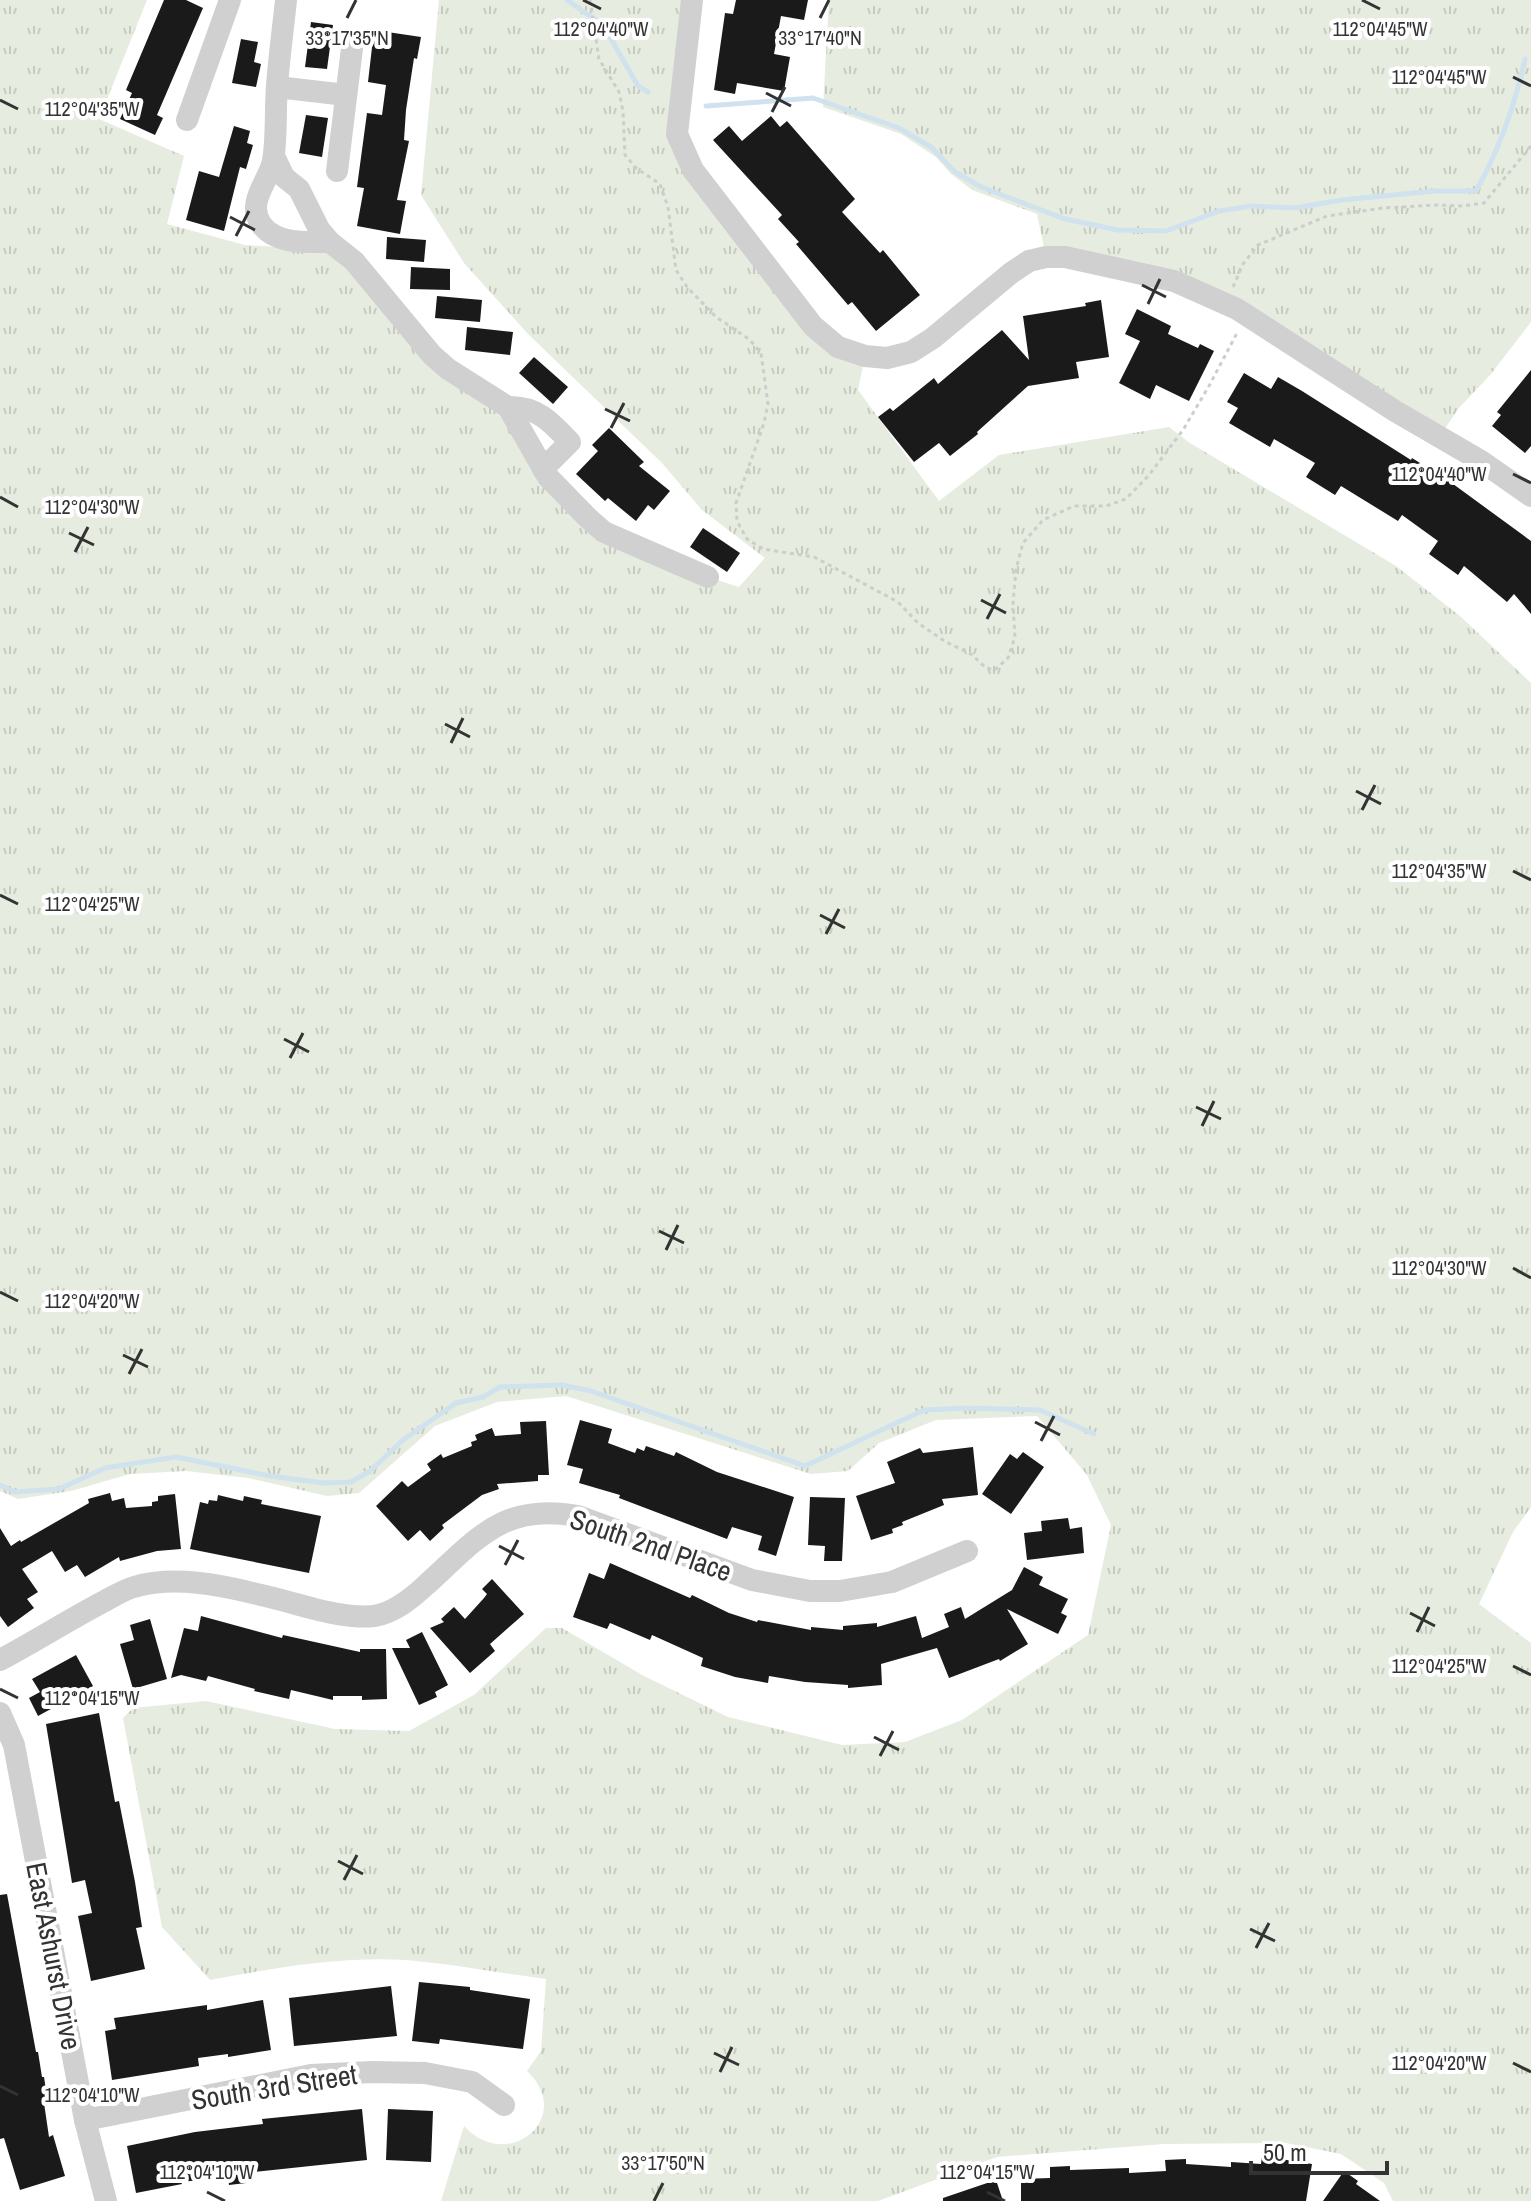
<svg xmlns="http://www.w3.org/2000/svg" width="1531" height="2201" font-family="'Archivo Narrow',sans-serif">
  <defs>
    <pattern id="grass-tufts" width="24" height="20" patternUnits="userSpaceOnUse" patternTransform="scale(2)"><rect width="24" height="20" fill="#e6ecdf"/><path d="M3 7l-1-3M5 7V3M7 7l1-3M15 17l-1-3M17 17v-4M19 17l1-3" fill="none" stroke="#c6cbc0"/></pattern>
  </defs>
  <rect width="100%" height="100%" fill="#fff"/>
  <g fill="url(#grass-tufts)">
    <path d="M0,0H147L99,119L184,156L167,224L245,245L322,250L354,261L432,355L508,407L588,518L708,577L739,587L765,558L702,510L662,463L528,334L464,263L421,195L439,0H692L677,134L813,326L865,356L858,390L939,501L999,455L1169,427L1190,443L1396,566L1460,616L1531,683V1507L1513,1532L1479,1604L1531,1643V2201H1393L1384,2183L1341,2154L1286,2143L1164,2144L997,2157L878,2201H441L464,2126C508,2174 576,2117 527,2071L541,2051L546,1979C500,1973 452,1964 406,1960C340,1956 274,1968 210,1980L162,1927L123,1718L133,1708L206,1701L335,1729L409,1731L474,1695L546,1628H562L644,1676L728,1717L842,1745L905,1742L962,1720L1088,1635L1111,1525L1087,1475L1037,1416L936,1420L879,1443L848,1471L811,1474L566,1396L497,1402L435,1426L359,1493L327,1496L248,1478L186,1471L130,1474L71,1491L18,1499L0,1491Z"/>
    <polygon points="829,0 1531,0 1531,322 1491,374 1459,408 1439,437 1237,309 1046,257 1037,214 972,190 950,173 936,157 901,134 823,107"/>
  </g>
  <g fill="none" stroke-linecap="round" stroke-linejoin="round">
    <g stroke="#cfe2ee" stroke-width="5">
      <polyline points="567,0 603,25 638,86 648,92"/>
      <path d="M706,106L813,98L899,128L931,147L955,172L981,187L1065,219L1118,230L1166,231L1219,211L1252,206L1295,208L1341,200L1434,191H1476C1499,150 1515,105 1525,59"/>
      <polyline points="0,1485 15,1492 59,1489 105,1468 176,1457 270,1476 324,1483 351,1482 370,1471 403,1440 456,1403 483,1397 500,1387 562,1385 591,1391 805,1466 924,1410 967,1408 1040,1410 1094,1434"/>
    </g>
  </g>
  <g fill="#1a1a1a">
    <polygon points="164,0 186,0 203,8 157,115 163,118 155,135 120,119 132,93 126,90"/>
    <polygon points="736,0 808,0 804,20 781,16 774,54 790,57 784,91 737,83 735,94 714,90 725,13 733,14"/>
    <polygon points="311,22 333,25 327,69 305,67"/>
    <polygon points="374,30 421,37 417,59 414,58 406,110 404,140 409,141 397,200 406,201 400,234 357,226 364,188 357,187 367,113 382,115 386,85 368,82"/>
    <polygon points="241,39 258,42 254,62 261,64 256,87 232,83"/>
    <polygon points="306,115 328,118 322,157 299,153"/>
    <polygon points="771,116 780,127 787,121 855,199 842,212 880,253 883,250 920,295 876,331 852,302 848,305 796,244 799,242 778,219 782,215 713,140 729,126 742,141"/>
    <polygon points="234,126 250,131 247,143 253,145 246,169 240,167 224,231 186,220 199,171 219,177"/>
    <polygon points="387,237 426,240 424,262 386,259"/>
    <polygon points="411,267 450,269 450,290 410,289"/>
    <polygon points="437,296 482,300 480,322 435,318"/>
    <polygon points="1101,300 1109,357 1076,362 1079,378 1028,386 977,432 978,434 950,456 939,443 914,462 878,417 890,408 893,411 934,378 938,384 1002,330 1029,360 1023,316 1086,306 1085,303"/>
    <polygon points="1137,309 1171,326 1168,334 1198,348 1200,344 1214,351 1189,401 1156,385 1150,399 1119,383 1140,341 1125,334"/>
    <polygon points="467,327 513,332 510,355 465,350"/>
    <polygon points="534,357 568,387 553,404 519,373"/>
    <polygon points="1531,370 1531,446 1525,453 1492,426 1501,415 1497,412"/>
    <polygon points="1244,373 1271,389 1278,377 1302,391 1411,460 1412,458 1449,481 1531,541 1531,614 1514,594 1507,602 1464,566 1458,575 1429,554 1438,541 1402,515 1398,521 1341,486 1335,495 1306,477 1315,463 1274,439 1270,447 1229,423 1238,408 1227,402"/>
    <polygon points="609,428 644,462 639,466 670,491 654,510 648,505 636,521 608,498 605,501 576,474 598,451 592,445"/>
    <polygon points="703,528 740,553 727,572 690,547"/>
    <polygon points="580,1420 612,1429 608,1443 635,1453 637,1448 644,1451 646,1446 674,1456 676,1452 717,1472 794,1497 776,1556 758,1550 762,1536 732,1527 727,1539 619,1498 620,1495 579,1483 583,1469 567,1465"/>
    <polygon points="546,1421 549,1475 538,1475 538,1481 497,1484 499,1489 482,1495 442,1525 444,1528 430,1541 420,1530 408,1541 376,1506 402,1481 408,1487 431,1470 427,1464 441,1454 443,1458 472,1446 471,1442 477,1440 475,1435 492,1428 495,1436 521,1434 520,1422"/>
    <polygon points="973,1447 978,1495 942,1499 944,1505 902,1522 903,1525 892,1529 893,1533 871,1540 856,1496 895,1483 887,1462 920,1448 923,1453"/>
    <polygon points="1023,1452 1044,1467 1011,1514 982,1494 1010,1454 1017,1459"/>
    <polygon points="110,1493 112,1501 124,1498 126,1508 152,1506 152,1502 158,1501 158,1496 175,1494 181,1549 157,1551 120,1561 119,1557 85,1577 77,1565 65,1572 52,1551 22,1569 38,1592 27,1599 34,1608 8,1627 0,1616 0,1528 11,1546 20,1540 21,1542 89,1503 88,1499"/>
    <polygon points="218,1495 243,1501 244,1496 262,1500 261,1504 321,1516 309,1573 190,1549 200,1502 208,1504 209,1500 217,1501"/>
    <polygon points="810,1497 845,1498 842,1561 824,1561 825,1546 808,1545"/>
    <polygon points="1068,1518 1070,1529 1082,1527 1084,1553 1027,1560 1024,1533 1042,1531 1041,1521"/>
    <polygon points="610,1563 690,1598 692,1595 729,1613 757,1622 758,1620 811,1630 811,1627 843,1630 843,1626 877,1623 877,1627 916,1616 922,1638 949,1627 944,1614 961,1607 965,1619 1012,1590 1024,1567 1043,1577 1039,1585 1068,1599 1061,1613 1067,1616 1058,1634 1007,1609 1028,1644 1000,1661 999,1659 949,1678 937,1648 881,1664 882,1685 848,1688 848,1685 805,1682 769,1676 768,1683 735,1677 701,1666 703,1658 652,1635 650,1640 610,1623 607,1629 573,1617 589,1573 604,1579"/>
    <polygon points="492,1579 524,1614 490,1644 495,1651 470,1673 430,1628 444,1622 441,1619 454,1607 465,1619 484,1598 487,1594 482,1589"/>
    <polygon points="201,1616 282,1638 283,1635 360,1652 360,1649 386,1649 387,1699 362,1700 362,1696 333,1696 333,1700 291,1690 289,1699 254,1691 255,1689 208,1676 206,1681 181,1675 171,1678 184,1628 198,1631"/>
    <polygon points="150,1619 167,1679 133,1689 120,1644 134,1640 130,1625"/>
    <polygon points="422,1632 448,1685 435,1692 437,1697 419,1705 392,1648 410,1648 406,1640"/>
    <polygon points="76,1655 93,1686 38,1716 29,1698 40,1692 32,1679"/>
    <polygon points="99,1713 115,1802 119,1801 135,1882 142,1927 136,1928 145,1969 91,1981 78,1916 92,1913 85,1880 72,1883 46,1724"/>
    <polygon points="7,1894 36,2052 38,2052 42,2077 44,2077 48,2103 44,2103 49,2137 53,2135 65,2176 20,2190 4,2138 0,2139 0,1895"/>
    <polygon points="419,1982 470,1987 470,1990 530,1999 523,2049 440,2039 439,2044 412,2041"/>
    <polygon points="391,1986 397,2036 294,2046 289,1998"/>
    <polygon points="263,2000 271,2050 228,2057 228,2054 198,2058 199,2066 112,2080 105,2031 116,2029 114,2018 207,2005 207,2010"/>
    <polygon points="362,2109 367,2160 245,2173 246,2183 229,2185 228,2177 181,2182 182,2184 136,2193 127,2146 195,2132 263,2124 262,2119"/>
    <polygon points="388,2109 433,2111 431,2162 386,2160"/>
    <polygon points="1262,2156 1312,2164 1306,2201 1021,2201 1021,2179 1050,2178 1050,2167 1070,2166 1070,2170 1129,2168 1129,2173 1166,2171 1165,2160 1186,2159 1186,2164 1231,2167 1231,2162 1261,2164"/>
    <polygon points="1344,2171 1358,2181 1356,2184 1380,2201 1323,2201"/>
    <polygon points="996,2180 1003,2201 943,2201 943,2198"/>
  </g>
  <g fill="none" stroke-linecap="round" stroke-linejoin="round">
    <g stroke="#cdcdcd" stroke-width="3" stroke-dasharray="4 4" stroke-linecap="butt">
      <polyline points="590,0 599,59 619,92 623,111 625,155 636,168 660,184 668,207 676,270 687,287 716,317 749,339 761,353 768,404 764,423 736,503 737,521 747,539 763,549 814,557 898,602 918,623 946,642 971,654 986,668 995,670 1008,658 1015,637 1013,604 1016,569 1023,543 1043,520 1074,506 1106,506 1126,499 1149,475 1183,430 1209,386 1237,333"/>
      <polyline points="1233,287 1243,264 1258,245 1327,216 1383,208 1437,205 1463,206 1484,203 1531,146"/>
    </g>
    <g stroke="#d0d0d0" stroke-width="22">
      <path d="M286,0C283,29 279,58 277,86C275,111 277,137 273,161C269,181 246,202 261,224C275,245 308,242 330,242"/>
      <polyline points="692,0 677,134 693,170 813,326 838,347 865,356 887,358 911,352 933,338 1011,273 1029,261 1046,257 1065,257 1174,281 1237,309 1395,411 1481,461 1531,496"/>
      <polyline points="277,87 346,95"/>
      <polyline points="187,120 230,0"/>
      <polyline points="274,156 284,177 299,189 319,229 330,242 354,261 432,355 448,369 508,407 548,477 588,518 604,532 708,577"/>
      <polyline points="337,171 353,40"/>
      <path d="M508,407C537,406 551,422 570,442L543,469"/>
      <path d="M0,1660C34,1642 67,1621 101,1603C111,1598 123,1590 134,1587C174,1575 221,1585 261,1595C294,1602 341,1620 374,1616C394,1613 412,1598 426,1585C477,1539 503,1502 578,1516L752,1580L810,1591H840L892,1582L967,1551"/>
      <polyline points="0,1713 14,1745 85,2120 106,2201"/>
      <polyline points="85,2120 311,2075 372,2072 425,2073 472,2082 504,2105"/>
    </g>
  </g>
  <path fill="none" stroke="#333" stroke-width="3" d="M583,0L601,9M1362,0L1380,9M347,18L356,0M820,18L829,0M1513,77L1531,86M766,93L791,106M0,100L18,109M772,112L785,87M230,217L255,230M236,236L249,211M1142,285L1166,297M1148,304L1160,279M605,409L630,421M611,428L624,403M1513,474L1531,483M0,497L18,507M69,533L94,545M75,552L88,527M981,600L1006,613M987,619L1000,594M445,724L470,737M451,743L463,718M1356,791L1381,804M1362,810L1375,785M1513,871L1531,880M0,895L18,904M820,915L845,928M826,934L839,909M284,1039L309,1052M290,1058L303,1033M1196,1107L1221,1119M1202,1126L1214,1101M659,1231L684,1243M666,1250L678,1225M1513,1268L1531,1278M0,1292L18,1301M123,1355L148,1367M129,1374L142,1349M1035,1422L1060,1435M1041,1441L1054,1416M499,1546L524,1559M505,1565L518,1540M1410,1613L1435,1626M1417,1632L1429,1607M1513,1666L1531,1675M0,1689L18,1698M874,1737L899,1750M880,1756L893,1731M338,1861L363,1874M344,1880L357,1855M1250,1929L1275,1941M1256,1948L1269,1923M714,2053L739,2065M1513,2063L1531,2072M720,2072L732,2047M0,2086L18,2095M207,2192L225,2201M987,2192L1005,2201M654,2201L663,2183"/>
  <g text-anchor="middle" stroke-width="8" stroke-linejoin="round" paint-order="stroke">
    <g font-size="28" fill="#333" stroke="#fff">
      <text transform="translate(651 1545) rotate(19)" y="10">South 2nd Place</text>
      <text transform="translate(54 1956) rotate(79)" y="10">East Ashurst Drive</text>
      <text transform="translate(274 2087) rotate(-9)" y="10">South 3rd Street</text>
    </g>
  </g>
  <g font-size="20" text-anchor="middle" fill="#333" stroke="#fff" stroke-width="8" stroke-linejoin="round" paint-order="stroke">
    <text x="601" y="36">112°04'40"W</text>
    <text x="1380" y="36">112°04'45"W</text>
    <text x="347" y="45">33°17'35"N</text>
    <text x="820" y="45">33°17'40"N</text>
    <text x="1439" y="84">112°04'45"W</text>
    <text x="92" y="116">112°04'35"W</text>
    <text x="1439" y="481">112°04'40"W</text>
    <text x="92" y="514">112°04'30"W</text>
    <text x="1439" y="878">112°04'35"W</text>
    <text x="92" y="911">112°04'25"W</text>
    <text x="1439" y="1275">112°04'30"W</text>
    <text x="92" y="1308">112°04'20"W</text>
    <text x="1439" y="1673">112°04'25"W</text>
    <text x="92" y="1705">112°04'15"W</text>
    <text x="1439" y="2070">112°04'20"W</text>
    <text x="92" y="2102">112°04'10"W</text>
    <text x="663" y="2170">33°17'50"N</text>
    <text x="207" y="2179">112°04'10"W</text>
    <text x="987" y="2179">112°04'15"W</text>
  </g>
  <path d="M1251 2161v12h136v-12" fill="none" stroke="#333333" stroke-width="4"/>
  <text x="1263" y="2161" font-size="24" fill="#333333" stroke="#ffffff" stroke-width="6" paint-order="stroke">50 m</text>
</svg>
